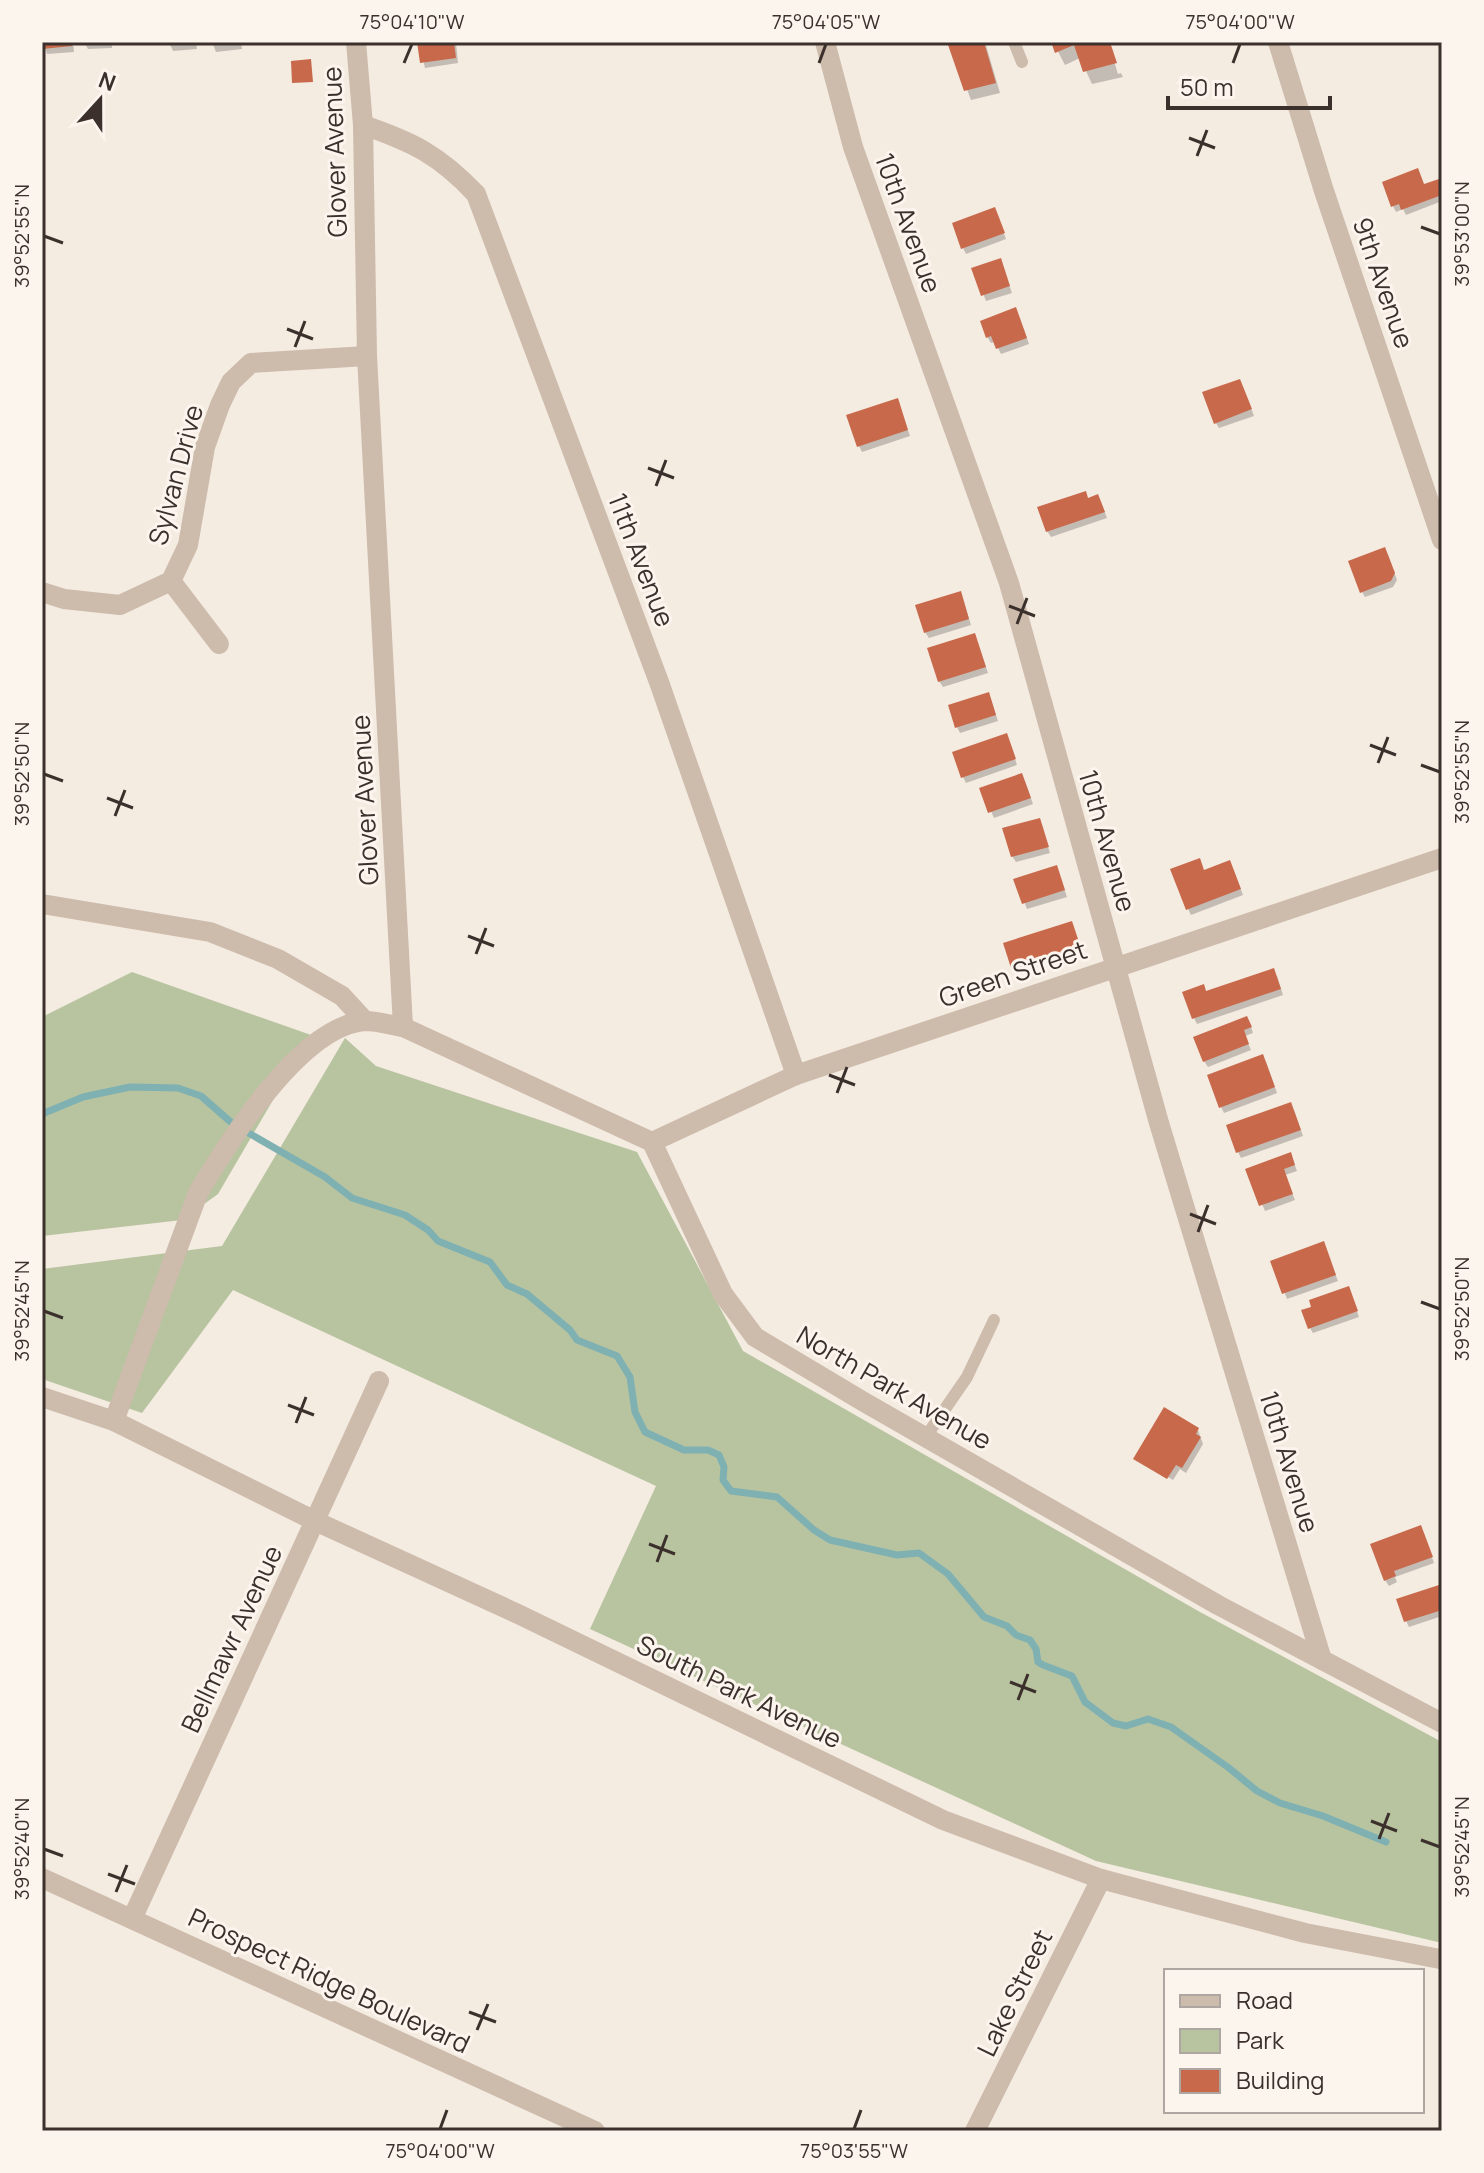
<svg xmlns="http://www.w3.org/2000/svg" width="1484" height="2173" font-family="Manrope,sans-serif">
  <rect width="100%" height="100%" fill="#f4ebe1"/>
  <g fill="#b8c4a0">
    <polygon points="132,972 311,1035 218,1194 182,1220 42,1236 42,1017"/>
    <polygon points="345,1038 376,1066 637,1152 743,1351 1200,1612 1442,1742 1442,1943 1096,1861 590,1629 656,1486 233,1290 142,1413 42,1379 42,1269 222,1246"/>
  </g>
  <g fill="#0003">
    <polygon points="43,42 73,42 74,52 47,54"/>
    <polygon points="84,42 112,42 112,48 88,49"/>
    <polygon points="128,42 153,42 130,45"/>
    <polygon points="169,42 196,42 197,49 173,51"/>
    <polygon points="212,42 241,42 242,49 216,52"/>
    <polygon points="419,42 456,42 458,63 425,68"/>
    <polygon points="949,42 985,42 1000,93 971,100"/>
    <polygon points="1053,42 1108,42 1118,74 1121,73 1123,77 1092,84 1080,58 1065,65"/>
    <polygon points="1442,180 1442,201 1406,215 1403,209 1396,212 1393,206 1424,186"/>
    <polygon points="997,215 1006,239 966,254 963,248"/>
    <polygon points="1003,267 1012,293 986,301 974,270"/>
    <polygon points="1019,316 1029,344 1001,354 995,342 991,343 988,338 983,322"/>
    <polygon points="1243,387 1254,416 1219,428 1216,423"/>
    <polygon points="900,406 910,436 862,452 859,446"/>
    <polygon points="1088,500 1101,502 1107,518 1051,537 1047,531"/>
    <polygon points="1388,555 1397,580 1393,587 1365,597 1362,592"/>
    <polygon points="963,599 971,625 929,638 925,632"/>
    <polygon points="977,641 988,673 943,687 939,681"/>
    <polygon points="991,700 998,721 960,733 957,727"/>
    <polygon points="1009,742 1017,765 966,783 963,777"/>
    <polygon points="1025,781 1033,804 994,818 982,790"/>
    <polygon points="1039,820 1050,853 1016,862 1012,856"/>
    <polygon points="1233,869 1243,895 1191,915 1188,909 1204,872"/>
    <polygon points="1059,873 1067,897 1027,909 1016,880"/>
    <polygon points="1071,923 1082,951 1016,972 1012,967"/>
    <polygon points="1277,976 1283,995 1197,1024 1194,1018"/>
    <polygon points="1250,1024 1253,1033 1245,1036 1251,1050 1208,1067 1204,1061"/>
    <polygon points="1266,1062 1277,1093 1224,1113 1221,1107"/>
    <polygon points="1294,1110 1303,1136 1241,1158 1238,1152"/>
    <polygon points="1293,1160 1297,1171 1285,1175 1295,1200 1265,1211 1248,1170"/>
    <polygon points="1326,1250 1338,1281 1287,1299 1273,1263"/>
    <polygon points="1351,1295 1359,1317 1313,1333 1310,1328"/>
    <polygon points="1198,1430 1203,1444 1186,1473 1180,1469 1173,1480 1137,1459 1137,1462 1135,1459"/>
    <polygon points="1424,1534 1434,1563 1395,1577 1397,1582 1389,1586 1385,1580"/>
    <polygon points="1442,1586 1442,1616 1409,1627 1406,1621"/>
  </g>
  <g fill="none" stroke-linecap="round" stroke-linejoin="round">
    <polyline stroke="#7fb0b2" stroke-width="7" points="42,1114 83,1097 130,1087 178,1088 201,1096 233,1124 325,1177 352,1198 405,1215 428,1230 438,1241 490,1262 507,1285 527,1294 570,1330 577,1340 617,1356 630,1377 635,1412 645,1432 684,1450 708,1450 719,1455 724,1467 723,1480 731,1491 777,1497 814,1530 830,1540 897,1555 919,1553 948,1574 984,1617 1007,1626 1016,1635 1030,1640 1036,1649 1038,1662 1043,1665 1072,1676 1085,1702 1113,1723 1126,1726 1148,1719 1171,1727 1229,1768 1257,1791 1280,1803 1323,1816 1386,1842"/>
  </g>
  <g fill="#c8694b">
    <polygon points="42,42 72,42 72,46 42,49"/>
    <polygon points="417,42 454,42 456,58 420,63"/>
    <polygon points="947,42 984,42 996,83 964,91"/>
    <polygon points="1051,42 1110,42 1117,63 1083,72 1074,45 1055,53"/>
    <polygon points="311,59 313,82 292,83 291,61"/>
    <polygon points="1418,168 1424,184 1442,178 1442,195 1401,210 1399,204 1391,207 1382,182"/>
    <polygon points="995,207 1005,233 961,249 952,223"/>
    <polygon points="1001,258 1010,286 981,296 971,268"/>
    <polygon points="1016,307 1027,338 996,349 991,336 986,338 980,321"/>
    <polygon points="1240,379 1252,409 1214,424 1202,392"/>
    <polygon points="898,398 908,430 857,447 846,415"/>
    <polygon points="1086,491 1088,498 1098,494 1105,512 1046,532 1037,507"/>
    <polygon points="1385,547 1395,573 1391,581 1360,593 1348,561"/>
    <polygon points="961,591 969,619 924,633 915,605"/>
    <polygon points="975,633 986,667 938,682 927,648"/>
    <polygon points="989,692 996,715 955,728 948,705"/>
    <polygon points="1007,733 1016,759 961,778 952,752"/>
    <polygon points="1022,773 1031,798 988,813 979,788"/>
    <polygon points="1040,818 1049,847 1011,857 1002,828"/>
    <polygon points="1200,858 1204,870 1230,860 1241,889 1186,910 1170,869"/>
    <polygon points="1057,865 1065,890 1022,904 1013,879"/>
    <polygon points="1072,921 1080,945 1011,968 1003,943"/>
    <polygon points="1274,968 1281,989 1192,1019 1182,992 1204,984 1206,991"/>
    <polygon points="1247,1016 1252,1027 1244,1030 1249,1044 1203,1062 1193,1037"/>
    <polygon points="1263,1054 1275,1087 1219,1108 1207,1075"/>
    <polygon points="1291,1102 1301,1130 1236,1153 1226,1125"/>
    <polygon points="1291,1152 1295,1165 1284,1169 1293,1194 1259,1206 1245,1169"/>
    <polygon points="1324,1241 1336,1275 1282,1294 1270,1261"/>
    <polygon points="1349,1286 1358,1311 1308,1329 1301,1310 1311,1307 1309,1300"/>
    <polygon points="1164,1407 1199,1428 1196,1434 1201,1437 1182,1468 1176,1465 1167,1479 1133,1459"/>
    <polygon points="1421,1525 1433,1557 1394,1571 1396,1576 1384,1581 1370,1544"/>
    <polygon points="1442,1584 1442,1610 1404,1622 1396,1599"/>
  </g>
  <g fill="none" stroke-linecap="round" stroke-linejoin="round">
    <g stroke="#cdbbac" stroke-width="12">
      <polyline points="1014,42 1022,62"/>
      <polyline points="925,1438 967,1377 994,1320"/>
    </g>
    <g stroke="#cdbbac" stroke-width="20">
      <polyline points="356,42 363,125 367,356 403,1027"/>
      <polyline points="825,42 853,147 1009,583 1159,1123 1322,1660"/>
      <path d="M363,125C413,142 439,155 476,194L659,682L796,1075"/>
      <polyline points="171,581 219,644"/>
      <polyline points="42,592 64,599 120,605 171,581 188,545 205,447 220,405 231,382 251,363 367,356"/>
      <polyline points="42,904 210,932 278,959 342,996 365,1021"/>
      <polyline points="652,1142 796,1075 1442,858"/>
      <polyline points="114,1421 198,1193"/>
      <polyline points="132,1919 379,1381"/>
      <polyline points="975,2131 1101,1879"/>
    </g>
    <g stroke="#cdbbac" stroke-width="20">
      <polyline points="1278,42 1324,191 1442,540"/>
      <path d="M198,1193C228,1142 302,1024 366,1021C377,1021 391,1025 403,1027L652,1142L723,1294L755,1337L864,1402L1218,1605L1442,1723"/>
      <polyline points="42,1397 114,1421 315,1521 518,1614 943,1820 1101,1879 1305,1933 1440,1959"/>
      <polyline points="42,1878 595,2131"/>
    </g>
  </g>
  <path fill="none" stroke="#3b302b" stroke-width="3" d="M404,63L412,44M819,63L826,44M1233,63L1240,44M1189,138L1215,148M1197,156L1207,130M1421,227L1440,234M44,236L63,243M287,329L313,339M295,347L305,321M648,468L674,478M656,486L666,460M1009,606L1035,616M1017,624L1027,598M1370,745L1396,755M1378,763L1388,737M1421,765L1440,772M44,774L63,781M107,798L133,808M115,816L125,790M468,936L494,946M476,954L486,928M829,1075L855,1085M837,1093L847,1067M1190,1214L1216,1224M1198,1232L1208,1205M1421,1302L1440,1309M44,1311L63,1318M288,1405L314,1415M296,1423L306,1397M649,1544L675,1554M657,1562L667,1535M1010,1682L1036,1692M1018,1700L1028,1674M1371,1821L1397,1831M1379,1839L1389,1813M1421,1840L1440,1847M44,1849L63,1856M108,1874L135,1884M116,1892L127,1865M469,2012L496,2022M477,2030L488,2004M440,2129L447,2110M854,2129L861,2110"/>
  <g text-anchor="middle" stroke-width="6" stroke-linejoin="round" paint-order="stroke">
    <g font-size="26" fill="#3b302b" stroke="#fbf5ee">
      <text transform="translate(335 152) rotate(-92)" y="9">Glover Avenue</text>
      <text transform="translate(908 223) rotate(70)" y="9">10th Avenue</text>
      <text transform="translate(1383 283) rotate(71)" y="9">9th Avenue</text>
      <text transform="translate(176 475) rotate(-75)" y="9">Sylvan Drive</text>
      <text transform="translate(641 560) rotate(69)" y="9">11th Avenue</text>
      <text transform="translate(365 800) rotate(-93)" y="9">Glover Avenue</text>
      <text transform="translate(1107 841) rotate(74)" y="9">10th Avenue</text>
      <text transform="translate(1013 974) rotate(-19)" y="9">Green Street</text>
      <text transform="translate(894 1388) rotate(30)" y="9">North Park Avenue</text>
      <text transform="translate(1289 1462) rotate(73)" y="9">10th Avenue</text>
      <text transform="translate(232 1639) rotate(-65)" y="9">Bellmawr Avenue</text>
      <text transform="translate(739 1692) rotate(26)" y="9">South Park Avenue</text>
      <text transform="translate(329 1981) rotate(25)" y="9">Prospect Ridge Boulevard</text>
      <text transform="translate(1015 1993) rotate(-64)" y="9">Lake Street</text>
    </g>
  </g>
  <rect width="1484" height="2173" fill="none" stroke="#fbf5ee" stroke-width="88"/>
  <rect x="1164" y="1969" width="260" height="144" fill="#fbf5ee" stroke="#aea6a0" stroke-width="2"/>
  <rect x="1180" y="1995" width="40" height="12" fill="#cdbbac" stroke="#aea6a0" stroke-width="2"/>
  <text x="1236" y="2009" font-size="24" fill="#3b302b">Road</text>
  <rect x="1180" y="2029" width="40" height="24" fill="#b8c4a0" stroke="#aea6a0" stroke-width="2"/>
  <text x="1236" y="2049" font-size="24" fill="#3b302b">Park</text>
  <rect x="1180" y="2069" width="40" height="24" fill="#c8694b" stroke="#aea6a0" stroke-width="2"/>
  <text x="1236" y="2089" font-size="24" fill="#3b302b">Building</text>
  <g transform="translate(100 100) rotate(21)" stroke="#fbf5ee" stroke-width="6" paint-order="stroke">
  <path d="M0-6L14 30L0 20L-14 30Z" fill="#3b302b"/>
  <text y="-12" font-size="22" font-weight="bold" text-anchor="middle" fill="#3b302b">N</text>
  </g>
  <path d="M1168 96v12h162v-12" fill="none" stroke="#3b302b" stroke-width="4"/>
  <text x="1180" y="96" font-size="24" fill="#3b302b" stroke="#fbf5ee" stroke-width="6" paint-order="stroke">50 m</text>
  <rect x="44" y="44" width="1396" height="2085" fill="none" stroke="#3b302b" stroke-width="3"/>
  <g font-size="20" text-anchor="middle" fill="#3b302b">
    <text x="412" y="29">75°04'10"W</text>
    <text x="826" y="29">75°04'05"W</text>
    <text x="1240" y="29">75°04'00"W</text>
    <text transform="translate(1462 234) rotate(-90)" y="7">39°53'00"N</text>
    <text transform="translate(22 236) rotate(-90)" y="7">39°52'55"N</text>
    <text transform="translate(1462 772) rotate(-90)" y="7">39°52'55"N</text>
    <text transform="translate(22 774) rotate(-90)" y="7">39°52'50"N</text>
    <text transform="translate(1462 1309) rotate(-90)" y="7">39°52'50"N</text>
    <text transform="translate(22 1311) rotate(-90)" y="7">39°52'45"N</text>
    <text transform="translate(1462 1847) rotate(-90)" y="7">39°52'45"N</text>
    <text transform="translate(22 1849) rotate(-90)" y="7">39°52'40"N</text>
    <text x="440" y="2158">75°04'00"W</text>
    <text x="854" y="2158">75°03'55"W</text>
  </g>
</svg>
